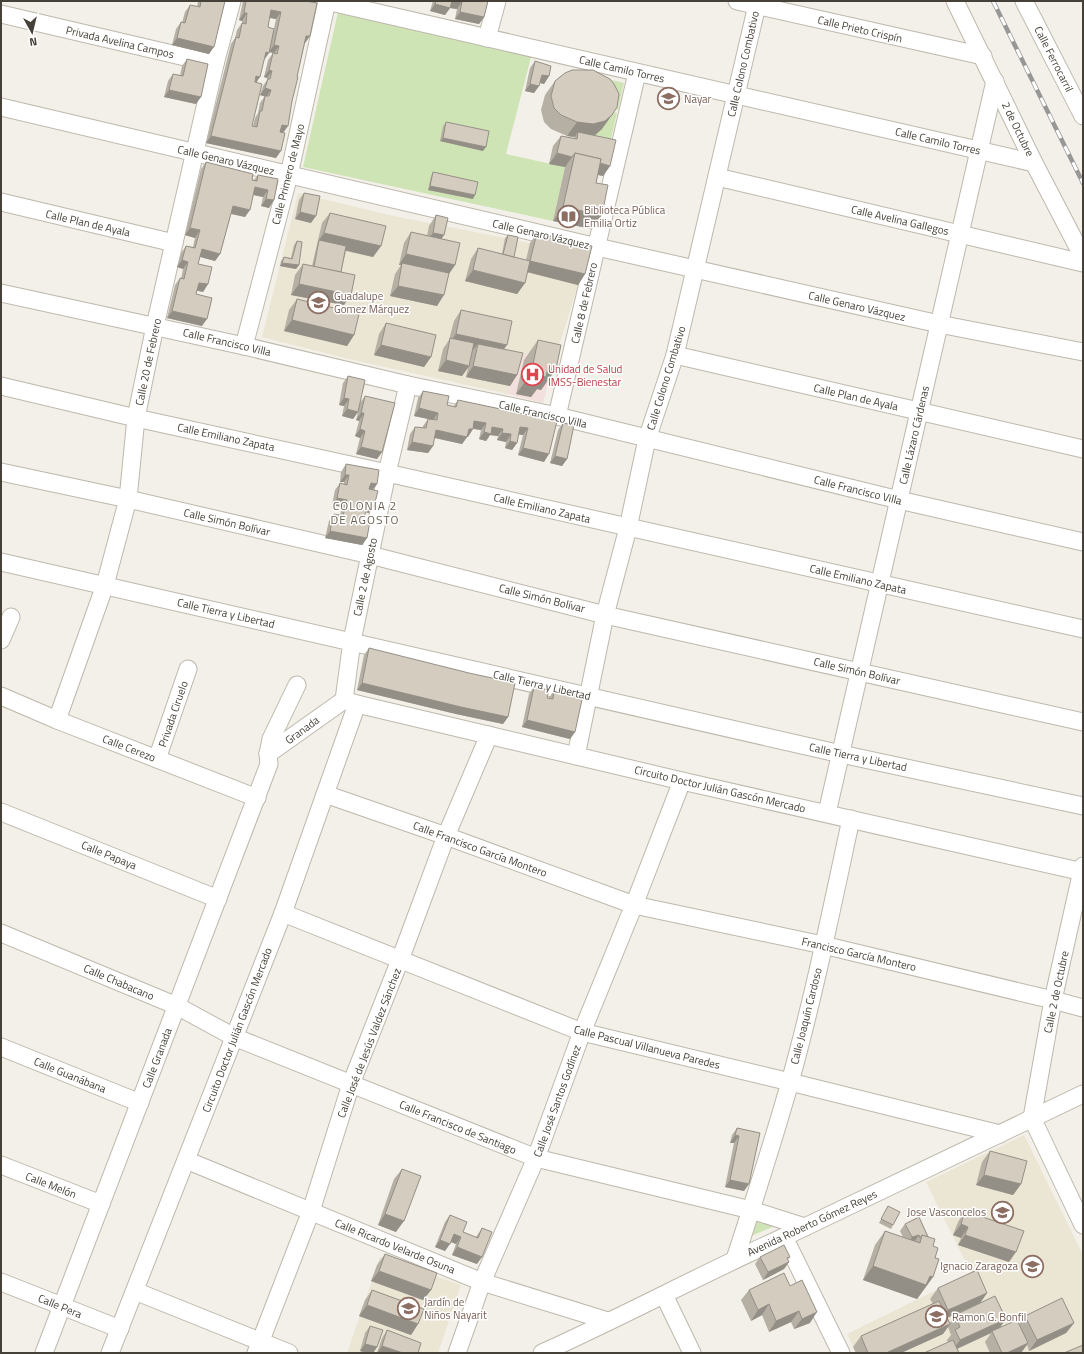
<svg xmlns="http://www.w3.org/2000/svg" width="1084" height="1354" font-family="'Titillium Web',sans-serif">
  <rect width="100%" height="100%" fill="#f3f0e9"/>
  <g fill="#ebe5d4">
    <polygon points="298,193 389,215 530,243 585,256 578,285 554,362 518,353 508,394 353,360 262,337"/>
    <polygon points="1024,1135 1083,1255 1083,1353 856,1353 847,1334 971,1273 926,1182"/>
    <polygon points="380,1257 461,1285 438,1353 347,1353"/>
  </g>
  <polygon fill="#f3e0de" points="518,353 554,362 543,403 508,394"/>
  <g fill="#cfe4b5">
    <polygon points="338,12 531,57 506,154 565,167 553,221 303,167"/>
    <polygon points="584,73 624,83 618,110 609,108"/>
    <polygon points="609,111 617,113 609,147 583,138"/>
    <polygon points="756,1219 777,1225 749,1237"/>
  </g>
  <g fill="none" stroke-linecap="round" stroke-linejoin="round">
    <defs>
      <g id="street">
        <polyline points="326,1 1034,163"/>
        <polyline points="737,1 983,56"/>
        <polyline points="955,1 1034,163 1083,257"/>
        <polyline points="1024,1 1083,116"/>
        <polyline points="1,14 215,64"/>
        <polyline points="487,38 497,1"/>
        <polyline points="1,107 597,247 939,324 1083,352"/>
        <polyline points="717,177 1083,263"/>
        <polyline points="1,202 174,243"/>
        <polyline points="1,293 244,346 408,385 557,416 899,500 1083,542"/>
        <polyline points="244,346 289,175 327,1"/>
        <polyline points="675,355 1083,449"/>
        <polyline points="1,386 136,418 387,473 1083,629"/>
        <polyline points="557,416 637,73"/>
        <polyline points="1,472 128,499 370,555 605,615 1083,722"/>
        <polyline points="1,562 841,754 1083,806"/>
        <polyline points="1,640 11,617"/>
        <polyline points="1,696 57,720 257,798"/>
        <polyline points="344,700 357,704 682,781 1083,872"/>
        <polyline points="344,700 352,641 387,473 408,385"/>
        <polyline points="57,720 105,585 128,499 136,418 155,326 215,64 232,1"/>
        <polyline points="268,754 271,739 297,685"/>
        <polyline points="576,756 605,615 628,528 647,439 675,355 758,1"/>
        <polyline points="157,759 188,669"/>
        <polyline points="325,794 446,836 634,905 823,945 1053,1000 1083,1008"/>
        <polyline points="1,812 218,899"/>
        <polyline points="827,813 995,81"/>
        <polyline points="1083,866 1053,1000 1032,1118 1083,1225"/>
        <polyline points="283,913 582,1032 790,1082 1000,1134"/>
        <polyline points="1,933 177,1006 234,1037 536,1158 751,1210 805,1227"/>
        <polyline points="1,1047 140,1103"/>
        <polyline points="186,1160 482,1282 608,1321"/>
        <polyline points="1,1165 101,1204"/>
        <polyline points="784,1237 841,1353"/>
        <path d="M735,1259C754,1201 773,1142 790,1082C814,996 832,907 851,819"/>
        <polyline points="1,1282 120,1329"/>
        <polyline points="135,1291 289,1353"/>
        <polyline points="664,1295 692,1353"/>
        <polyline points="44,1353 269,764 268,754 344,700"/>
        <polyline points="110,1353 283,913 357,704"/>
        <polyline points="256,1353 311,1211 351,1084 400,960 446,836 489,735"/>
        <polyline points="457,1353 482,1282 536,1158 582,1032 634,905 682,781"/>
        <path d="M542,1353C624,1316 702,1274 784,1237L1083,1094"/>
      </g>
    </defs>
    <use href="#street" stroke="#beb8ac" stroke-width="19"/>
    <use href="#street" stroke="#fff" stroke-width="17"/>
    <defs>
      <polyline id="rail" points="993,1 1083,183"/>
    </defs>
    <use href="#rail" stroke="#979797" stroke-width="4.5"/>
    <use href="#rail" stroke="#fff" stroke-width="3" stroke-dasharray="9" stroke-linecap="butt"/>
  </g>
  <g fill="#b6afa4" fill-rule="evenodd">
    <polygon points="198,1 225,1 209,54 172,45 176,29 181,22 182,23 185,12 190,5 197,7"/>
    <path d="M243,1H306L310,36L305,43L283,132L276,158L206,143L231,44L235,38L237,30L242,23V21L239,20ZM269,18L276,19L271,42L268,27ZM269,52L273,53L268,60L264,77L267,78V80L263,86L260,95L265,96L260,103L258,113L255,118L253,126H252L257,82L264,59Z"/>
    <polygon points="433,1 488,1 484,17 479,24 455,19 457,9 450,8 445,15 430,11"/>
    <polygon points="187,59 196,104 164,97 168,81 173,74 180,76 182,66"/>
    <polygon points="535,61 549,76 544,84 540,83 539,86 534,93 525,91 530,68"/>
    <polygon points="555,81 602,129 595,135 593,135 610,166 603,176 598,175 596,183 592,229 553,221 565,167 549,164 553,146 561,136 574,138 575,137 567,136 551,129 544,122 541,110 545,95"/>
    <polygon points="446,122 483,151 440,141 443,126"/>
    <polygon points="206,162 254,180 258,175 274,200 269,208 261,206 263,197 253,195 245,217 231,214 220,254 215,261 200,257 198,264 208,284 203,292 197,290 196,294 202,326 167,318 175,285 180,278 181,279 183,269 177,267 181,253 186,246 193,247 195,238 185,235 201,169"/>
    <polygon points="433,172 473,199 428,190 431,176"/>
    <polygon points="304,193 311,223 295,219 299,200"/>
    <polygon points="330,213 381,246 373,257 346,251 341,272 344,305 291,295 295,275 303,264 312,266 322,223"/>
    <polygon points="436,215 442,239 455,265 449,274 437,306 390,296 395,274 401,265 399,265 404,243 411,232 427,236 429,226"/>
    <polygon points="537,233 585,274 578,285 527,272 525,283 517,294 465,281 471,259 478,248 502,254 505,238 508,235 514,257 526,260 530,243"/>
    <polygon points="297,241 299,265 296,269 280,266 281,261 284,257 291,258 294,245"/>
    <polygon points="297,299 354,335 347,346 284,331 289,310"/>
    <polygon points="461,310 504,349 517,375 510,386 466,377 468,368 462,376 438,371 443,349 449,340 454,321"/>
    <polygon points="386,323 431,357 424,367 374,355 379,334"/>
    <polygon points="538,340 556,369 541,390 537,389 531,397 516,394 524,360"/>
    <polygon points="348,376 360,403 365,396 382,452 377,459 356,454 360,438 355,436 359,421 356,420 358,412 353,419 342,416 344,406 339,405 343,383"/>
    <polygon points="423,391 447,405 453,407 458,400 557,421 544,462 518,455 523,435 518,434 517,443 512,450 505,448 506,442 497,440 498,436 490,435 486,441 479,439 481,430 473,429 462,444 434,438 433,446 428,453 407,450 410,434 415,427 423,428 423,426 428,419 433,420 414,416 418,398"/>
    <polygon points="563,423 567,459 562,466 550,463 558,430"/>
    <polygon points="346,464 372,490 374,506 369,513 365,512 364,520 367,538 362,545 325,538 329,521 334,514 340,515 342,507 332,505 335,490 340,483 344,484 344,482 340,482 341,472"/>
    <polygon points="369,648 508,717 503,724 456,714 357,690 364,655"/>
    <polygon points="534,687 547,698 549,698 554,690 575,732 570,739 522,727 529,694"/>
    <polygon points="737,1128 760,1133 744,1191 725,1187 734,1143 730,1143 732,1135"/>
    <polygon points="990,1151 1021,1184 1013,1195 976,1185 982,1162"/>
    <polygon points="402,1169 396,1232 378,1225 394,1179"/>
    <polygon points="888,1206 893,1225 891,1229 879,1223"/>
    <polygon points="965,1211 1009,1262 958,1245 961,1238 953,1235 958,1222"/>
    <polygon points="450,1215 463,1232 476,1237 482,1228 477,1264 452,1255 456,1244 450,1242 445,1251 435,1247 445,1222"/>
    <polygon points="919,1217 933,1246 935,1258 933,1277 917,1299 863,1280 875,1245 885,1231 903,1237 900,1231 905,1224"/>
    <polygon points="385,1254 431,1290 423,1300 371,1281 377,1265"/>
    <polygon points="760,1257 790,1257 787,1260 789,1262 784,1269 763,1280 755,1264"/>
    <polygon points="790,1286 810,1323 794,1329 791,1322 769,1332 762,1315 751,1321 741,1300 749,1290"/>
    <polygon points="938,1288 987,1293 980,1303 947,1318 950,1323 955,1315 1000,1328 1019,1324 1025,1316 1074,1323 1066,1333 1029,1351 1027,1345 1021,1353 990,1353 985,1342 991,1333 957,1349 948,1343 947,1340 951,1335 948,1327 943,1334 901,1353 856,1353 853,1347 861,1336 933,1304 930,1299"/>
    <polygon points="372,1290 418,1324 411,1335 359,1316 365,1300"/>
    <polygon points="370,1326 377,1347 373,1353 367,1353 360,1351 365,1333"/>
    <polygon points="387,1330 418,1353 377,1353 382,1338"/>
  </g>
  <g fill="#948f86">
    <polygon points="452,1 462,2 457,9 450,8 445,15 430,11 435,4"/>
    <polygon points="271,10 281,12 276,19 266,17"/>
    <polygon points="460,12 484,17 479,24 455,19"/>
    <polygon points="244,13 247,13 242,21 239,20"/>
    <polygon points="306,36 310,36 305,43 301,43"/>
    <polygon points="177,38 214,47 209,54 172,45"/>
    <polygon points="274,45 279,46 274,53 269,52"/>
    <polygon points="266,52 269,53 264,60"/>
    <polygon points="269,70 272,71 267,78 264,77"/>
    <polygon points="542,75 549,76 544,84 537,82"/>
    <polygon points="256,76 260,77 255,84 252,84"/>
    <polygon points="530,84 539,86 534,93 525,91"/>
    <polygon points="265,88 271,90 266,97 260,95"/>
    <polygon points="169,90 201,97 196,104 164,97"/>
    <polygon points="612,115 602,129 595,135 583,138 578,132 575,137 567,136 577,122"/>
    <polygon points="282,125 288,126 283,133 277,132"/>
    <polygon points="211,136 281,151 276,158 206,143"/>
    <polygon points="443,138 486,147 483,151 440,141"/>
    <polygon points="557,153 572,157 565,167 549,164"/>
    <polygon points="574,157 610,166 603,176 571,169"/>
    <polygon points="430,186 475,195 473,199 428,190"/>
    <polygon points="255,187 268,190 263,197 250,194"/>
    <polygon points="266,199 274,200 269,208 261,206"/>
    <polygon points="233,206 250,210 245,217 228,213"/>
    <polygon points="563,207 602,215 592,229 553,221"/>
    <polygon points="300,212 316,216 311,223 295,219"/>
    <polygon points="190,228 200,230 195,238 185,235"/>
    <polygon points="324,233 381,246 373,257 319,244 319,240"/>
    <polygon points="433,233 444,235 437,246 425,243"/>
    <polygon points="202,249 220,254 215,261 197,256"/>
    <polygon points="406,254 455,265 448,275 402,263 401,265 399,265"/>
    <polygon points="182,260 188,262 183,269 177,267"/>
    <polygon points="530,261 585,274 578,285 523,271"/>
    <polygon points="282,263 299,265 296,269 280,266"/>
    <polygon points="473,270 525,283 517,294 465,281"/>
    <polygon points="199,283 208,284 203,292 194,290"/>
    <polygon points="299,284 351,295 344,305 291,295"/>
    <polygon points="398,286 444,295 437,306 390,296"/>
    <polygon points="172,311 207,319 202,326 167,318"/>
    <polygon points="292,320 354,335 347,346 284,331"/>
    <polygon points="456,334 507,345 499,356 478,344 473,350 449,345 449,343"/>
    <polygon points="381,345 431,357 424,367 374,355"/>
    <polygon points="446,360 469,366 462,376 438,371"/>
    <polygon points="473,366 517,375 510,386 466,377"/>
    <polygon points="548,367 556,369 541,390 537,389 531,397 516,394 531,374"/>
    <polygon points="344,398 349,399 344,406 339,405"/>
    <polygon points="419,408 438,413 433,420 414,416"/>
    <polygon points="347,409 358,412 353,419 342,416"/>
    <polygon points="361,413 364,413 359,421 356,420"/>
    <polygon points="474,421 486,423 481,430 469,428"/>
    <polygon points="492,427 503,429 498,436 490,435 486,441 479,439 484,432"/>
    <polygon points="520,427 528,428 523,435 515,434"/>
    <polygon points="360,429 365,431 360,438 355,436"/>
    <polygon points="469,429 473,429 468,437 464,436"/>
    <polygon points="436,430 467,437 462,444 431,437"/>
    <polygon points="502,433 511,434 506,442 497,440"/>
    <polygon points="510,441 517,443 512,450 505,448"/>
    <polygon points="412,442 433,446 428,453 407,450"/>
    <polygon points="361,447 382,452 377,459 356,454"/>
    <polygon points="523,448 549,454 544,462 518,455"/>
    <polygon points="555,456 567,459 562,466 550,463"/>
    <polygon points="345,475 349,475 344,482 340,482"/>
    <polygon points="371,483 377,484 372,491 366,490"/>
    <polygon points="337,498 347,500 342,507 332,505"/>
    <polygon points="367,504 374,506 369,513 362,511"/>
    <polygon points="330,531 367,538 362,545 325,538"/>
    <polygon points="362,683 508,717 503,724 456,714 357,690"/>
    <polygon points="527,720 575,732 570,739 522,727"/>
    <polygon points="735,1135 739,1136 734,1143 730,1143"/>
    <polygon points="984,1175 1021,1184 1013,1195 976,1185"/>
    <polygon points="730,1180 749,1184 744,1191 725,1187"/>
    <polygon points="385,1214 404,1221 396,1232 378,1225"/>
    <polygon points="961,1224 968,1227 961,1238 953,1235"/>
    <polygon points="454,1234 461,1237 456,1244 449,1241"/>
    <polygon points="919,1235 914,1242 907,1245 912,1237"/>
    <polygon points="965,1235 1016,1252 1009,1262 958,1245"/>
    <polygon points="440,1240 450,1244 445,1251 435,1247"/>
    <polygon points="457,1247 482,1257 477,1264 452,1255"/>
    <polygon points="789,1262 784,1269 763,1280 768,1272"/>
    <polygon points="873,1266 930,1276 933,1277 917,1299 863,1280"/>
    <polygon points="379,1271 431,1290 423,1300 371,1281"/>
    <polygon points="987,1293 980,1303 940,1321 948,1310"/>
    <polygon points="769,1304 762,1315 751,1321 758,1310"/>
    <polygon points="367,1305 418,1324 411,1335 359,1316"/>
    <polygon points="799,1311 791,1322 769,1332 776,1321"/>
    <polygon points="817,1312 810,1323 794,1329 802,1319"/>
    <polygon points="1006,1319 999,1329 992,1331 991,1333 952,1351 960,1340"/>
    <polygon points="1074,1323 1066,1333 1029,1351 1037,1340"/>
    <polygon points="950,1324 943,1334 901,1353 886,1353"/>
    <polygon points="1028,1343 1021,1353 1007,1353"/>
    <polygon points="365,1344 377,1347 373,1353 367,1353 360,1351"/>
    <polygon points="382,1346 403,1353 377,1353"/>
  </g>
  <g fill="#d4ccbf" stroke="#948f86" fill-rule="evenodd">
    <polygon points="201,1 225,1 214,47 177,38 181,22 185,23 190,5 200,7"/>
    <path d="M246,1H306L317,3L310,36H306L297,77H298L292,101L288,126L282,125L280,132L285,133L281,151L211,136L236,37L239,38L242,23L246,24L247,13H244ZM271,10L281,12L274,45L279,46L277,54L273,53L269,70L272,71L270,79H268L265,88L271,90L269,96H265L262,111H260L257,127L252,126L262,84L255,82L256,76L260,77L266,52L269,53L274,29L268,27Z"/>
    <polygon points="436,1 452,1 450,8 435,4"/>
    <polygon points="456,1 488,1 484,17 460,12 462,2"/>
    <polygon points="187,59 208,64 201,97 169,90 173,74 183,76"/>
    <polygon points="535,61 551,66 549,76 542,75 539,86 530,84"/>
    <polygon points="572,70 593,70 610,79 614,84 619,94 617,107 612,115 605,121 593,124 577,122 561,115 554,108 551,96 555,81 565,73"/>
    <polygon points="446,122 489,131 486,147 443,138"/>
    <polygon points="578,132 616,140 610,166 600,163 601,159 575,153 572,157 557,153 561,136 577,139"/>
    <polygon points="575,153 601,159 596,183 608,185 602,215 563,207"/>
    <polygon points="206,162 253,174 252,180 257,181 258,175 278,179 274,200 266,199 268,190 255,187 250,210 233,206 220,254 202,249 198,264 212,267 208,284 199,283 196,294 212,298 207,319 172,311 180,278 184,279 188,262 182,260 186,246 195,248 200,230 190,228"/>
    <polygon points="433,172 478,182 475,195 430,186"/>
    <polygon points="304,193 320,196 316,216 300,212"/>
    <polygon points="330,213 386,226 381,246 324,233"/>
    <polygon points="436,215 448,218 444,235 433,233"/>
    <polygon points="411,232 460,243 455,265 406,254"/>
    <polygon points="537,233 592,246 585,274 530,261 525,283 473,270 478,248 530,261"/>
    <polygon points="508,235 518,237 514,257 503,254"/>
    <polygon points="319,240 346,246 341,272 314,267"/>
    <polygon points="297,241 302,242 299,265 282,263 284,257 292,259"/>
    <polygon points="402,263 449,273 444,295 398,286"/>
    <polygon points="303,264 355,275 351,295 299,284"/>
    <polygon points="297,299 359,314 354,335 292,320"/>
    <polygon points="461,310 512,321 507,345 456,334"/>
    <polygon points="386,323 436,335 431,357 381,345"/>
    <polygon points="450,338 474,343 469,366 446,360"/>
    <polygon points="538,340 561,345 556,369 548,367 546,377 531,374"/>
    <polygon points="478,344 523,353 517,375 473,366"/>
    <polygon points="348,376 365,380 358,412 347,409 349,399 344,398"/>
    <polygon points="423,391 449,396 447,405 456,407 458,400 557,421 549,454 523,448 528,428 520,427 517,443 510,441 511,434 502,433 503,429 492,427 491,434 484,432 486,423 474,421 473,429 469,429 467,437 436,430 433,446 412,442 415,427 426,428 428,419 437,420 438,413 419,408"/>
    <polygon points="365,396 395,403 382,452 361,447 365,431 360,429 364,413 361,413"/>
    <polygon points="563,423 574,425 567,459 555,456"/>
    <polygon points="346,464 379,470 377,484 371,483 369,489 378,491 374,506 367,504 364,520 370,521 367,538 330,531 334,514 343,516 347,500 337,498 340,483 347,485 349,475 345,475"/>
    <polygon points="369,648 469,673 515,683 508,717 461,707 362,683"/>
    <polygon points="534,687 549,690 547,698 553,699 554,690 583,695 575,732 527,720"/>
    <polygon points="737,1128 760,1133 749,1184 730,1180 739,1136 735,1135"/>
    <polygon points="990,1151 1027,1161 1021,1184 984,1175"/>
    <polygon points="402,1169 421,1176 404,1221 385,1214"/>
    <polygon points="888,1206 900,1212 893,1225 881,1219"/>
    <polygon points="965,1211 1024,1231 1016,1252 965,1235 968,1227 961,1224"/>
    <polygon points="450,1215 467,1222 463,1232 478,1238 482,1228 492,1232 482,1257 457,1247 461,1237 454,1234 450,1244 440,1240"/>
    <polygon points="919,1217 928,1237 922,1235 920,1238 919,1235 912,1237 905,1224"/>
    <polygon points="885,1231 920,1243 922,1235 935,1239 933,1246 938,1248 935,1258 939,1259 933,1277 930,1276 926,1285 873,1266"/>
    <polygon points="784,1245 790,1257 787,1258 789,1262 768,1272 760,1257"/>
    <polygon points="385,1254 437,1273 431,1290 379,1271"/>
    <polygon points="977,1270 987,1293 948,1310 938,1288"/>
    <polygon points="784,1273 790,1286 802,1280 817,1312 802,1319 799,1311 776,1321 769,1304 758,1310 749,1290"/>
    <polygon points="372,1290 424,1309 418,1324 367,1305"/>
    <polygon points="995,1296 1006,1319 960,1340 955,1330 960,1327 955,1315"/>
    <polygon points="1062,1298 1074,1323 1037,1340 1025,1316"/>
    <polygon points="939,1301 950,1324 886,1353 868,1353 861,1336"/>
    <polygon points="1017,1320 1028,1343 1007,1353 1002,1353 992,1331"/>
    <polygon points="370,1326 383,1330 377,1347 365,1344"/>
    <polygon points="387,1330 421,1343 418,1353 403,1353 382,1346"/>
    <polygon points="953,1340 959,1353 924,1353"/>
    <polygon points="1083,1345 1083,1353 1064,1353"/>
  </g>
  <defs>
    <symbol id="school-ring" viewBox="-11 -11 22 22"><circle r="9.5" fill="#fff" stroke="#8d6e63" stroke-width="1.5"/><path d="M0-5L7-2L0 1L-7-2ZM-4 1L0 2.5L4 1V4Q0 6-4 4Z" fill="#8d6e63"/></symbol>
    <symbol id="library-ring" viewBox="-11 -11 22 22"><circle r="9.5" fill="#fff" stroke="#8d6e63" stroke-width="1.5"/><path d="M-6-4Q-3-5.5-.7-3.5V5Q-3 3-6 4ZM6-4Q3-5.5 .7-3.5V5Q3 3 6 4Z" fill="#8d6e63"/></symbol>
    <symbol id="hospital-ring" viewBox="-11 -11 22 22"><circle r="9.5" fill="#fff" stroke="#e0444e" stroke-width="1.5"/><path d="M-5-5h3v3.5h4V-5h3V5h-3V1.5h-4V5h-3Z" fill="#e0444e"/></symbol>
  </defs>
  <g fill-rule="evenodd">
    <use href="#school-ring" x="656" y="86" width="25" height="25"/>
    <use href="#library-ring" x="556" y="204" width="25" height="25"/>
    <use href="#school-ring" x="306" y="290" width="25" height="25"/>
    <use href="#hospital-ring" x="520" y="362" width="25" height="25"/>
    <use href="#school-ring" x="990" y="1200" width="25" height="25"/>
    <use href="#school-ring" x="1020" y="1254" width="25" height="25"/>
    <use href="#school-ring" x="396" y="1296" width="25" height="25"/>
    <use href="#school-ring" x="924" y="1304" width="25" height="25"/>
  </g>
  <g text-anchor="middle" stroke-width="3" stroke-linejoin="round" paint-order="stroke">
    <g font-size="11" fill="#464138" stroke="#fff">
      <text transform="translate(860 29) rotate(13)" y="4">Calle Prieto Crispín</text>
      <text transform="translate(120 42) rotate(13)" y="4">Privada Avelina Campos</text>
      <text transform="translate(1054 59) rotate(63)" y="4">Calle Ferrocarril</text>
      <text transform="translate(743 64) rotate(-77)" y="4">Calle Colono Combativo</text>
      <text transform="translate(622 69) rotate(13)" y="4">Calle Camilo Torres</text>
      <text transform="translate(1018 129) rotate(64)" y="4">2 de Octubre</text>
      <text transform="translate(938 141) rotate(13)" y="4">Calle Camilo Torres</text>
      <text transform="translate(226 160) rotate(13)" y="4">Calle Genaro Vázquez</text>
      <text transform="translate(288 174) rotate(-76)" y="4">Calle Primero de Mayo</text>
      <text transform="translate(900 220) rotate(13)" y="4">Calle Avelina Gallegos</text>
      <text transform="translate(88 223) rotate(13)" y="4">Calle Plan de Ayala</text>
      <text transform="translate(541 234) rotate(13)" y="4">Calle Genaro Vázquez</text>
      <text transform="translate(584 303) rotate(-77)" y="4">Calle 8 de Febrero</text>
      <text transform="translate(857 306) rotate(13)" y="4">Calle Genaro Vázquez</text>
      <text transform="translate(227 342) rotate(13)" y="4">Calle Francisco Villa</text>
      <text transform="translate(148 362) rotate(-78)" y="4">Calle 20 de Febrero</text>
      <text transform="translate(666 378) rotate(-73)" y="4">Calle Colono Combativo</text>
      <text transform="translate(856 397) rotate(13)" y="4">Calle Plan de Ayala</text>
      <text transform="translate(543 414) rotate(13)" y="4">Calle Francisco Villa</text>
      <text transform="translate(914 435) rotate(-77)" y="4">Calle Lázaro Cárdenas</text>
      <text transform="translate(226 437) rotate(12)" y="4">Calle Emiliano Zapata</text>
      <text transform="translate(858 490) rotate(14)" y="4">Calle Francisco Villa</text>
      <text transform="translate(542 508) rotate(13)" y="4">Calle Emiliano Zapata</text>
      <text transform="translate(227 522) rotate(13)" y="4">Calle Simón Bolívar</text>
      <text transform="translate(365 577) rotate(-78)" y="4">Calle 2 de Agosto</text>
      <text transform="translate(858 579) rotate(13)" y="4">Calle Emiliano Zapata</text>
      <text transform="translate(542 598) rotate(14)" y="4">Calle Simón Bolívar</text>
      <text transform="translate(226 613) rotate(13)" y="4">Calle Tierra y Libertad</text>
      <text transform="translate(857 671) rotate(13)" y="4">Calle Simón Bolívar</text>
      <text transform="translate(542 685) rotate(13)" y="4">Calle Tierra y Libertad</text>
      <text transform="translate(173 714) rotate(-71)" y="4">Privada Ciruelo</text>
      <text transform="translate(302 730) rotate(-36)" y="4">Granada</text>
      <text transform="translate(129 748) rotate(21)" y="4">Calle Cerezo</text>
      <text transform="translate(858 757) rotate(12)" y="4">Calle Tierra y Libertad</text>
      <text transform="translate(720 789) rotate(13)" y="4">Circuito Doctor Julián Gascón Mercado</text>
      <text transform="translate(480 849) rotate(20)" y="4">Calle Francisco García Montero</text>
      <text transform="translate(109 855) rotate(22)" y="4">Calle Papaya</text>
      <text transform="translate(859 954) rotate(13)" y="4">Francisco García Montero</text>
      <text transform="translate(119 982) rotate(23)" y="4">Calle Chabacano</text>
      <text transform="translate(1056 992) rotate(-78)" y="4">Calle 2 de Octubre</text>
      <text transform="translate(806 1016) rotate(-76)" y="4">Calle Joaquín Cardoso</text>
      <text transform="translate(237 1030) rotate(-69)" y="4">Circuito Doctor Julián Gascón Mercado</text>
      <text transform="translate(369 1043) rotate(-69)" y="4">Calle José de Jesús Valdez Sánchez</text>
      <text transform="translate(647 1047) rotate(14)" y="4">Calle Pascual Villanueva Paredes</text>
      <text transform="translate(157 1058) rotate(-69)" y="4">Calle Granada</text>
      <text transform="translate(70 1075) rotate(22)" y="4">Calle Guanábana</text>
      <text transform="translate(557 1101) rotate(-70)" y="4">Calle José Santos Godínez</text>
      <text transform="translate(458 1127) rotate(22)" y="4">Calle Francisco de Santiago</text>
      <text transform="translate(51 1185) rotate(21)" y="4">Calle Melón</text>
      <text transform="translate(812 1223) rotate(-25)" y="4">Avenida Roberto Gómez Reyes</text>
      <text transform="translate(395 1246) rotate(22)" y="4">Calle Ricardo Velarde Osuna</text>
      <text transform="translate(60 1306) rotate(22)" y="4">Calle Pera</text>
    </g>
    <g font-size="11" fill="#785e54" stroke="#fff" text-anchor="start">
      <text x="684" y="103">Nayar</text>
      <text x="584" y="214">Biblioteca Pública<tspan x="584" dy="13">Emilia Ortiz</tspan></text>
      <text x="334" y="300">Guadalupe<tspan x="334" dy="13">Gomez Márquez</tspan></text>
      <text x="986" y="1216" text-anchor="end">Jose Vasconcelos</text>
      <text x="1018" y="1270" text-anchor="end">Ignacio Zaragoza</text>
      <text x="424" y="1306">Jardín de<tspan x="424" dy="13">Niños Nayarit</tspan></text>
      <text x="952" y="1321">Ramon G. Bonfil</text>
    </g>
    <g font-size="11" fill="#be3a42" stroke="#fff" text-anchor="start">
      <text x="548" y="373">Unidad de Salud<tspan x="548" dy="13">IMSS-Bienestar</tspan></text>
    </g>
    <g font-size="12" letter-spacing="1" fill="#685f50" stroke="#fff">
      <text x="365" y="510">COLONIA 2<tspan x="365" dy="14">DE AGOSTO</tspan></text>
    </g>
  </g>
  <rect width="1084" height="1354" fill="none" stroke="#464138" stroke-width="4"/>
  <g transform="translate(32 32) rotate(172)" stroke="#ffffff" stroke-width="3" paint-order="stroke">
  <path d="M0-3L7 15L0 10L-7 15Z" fill="#464138"/>
  <text y="-6" font-size="11" font-weight="bold" text-anchor="middle" fill="#464138">N</text>
  </g>
</svg>
